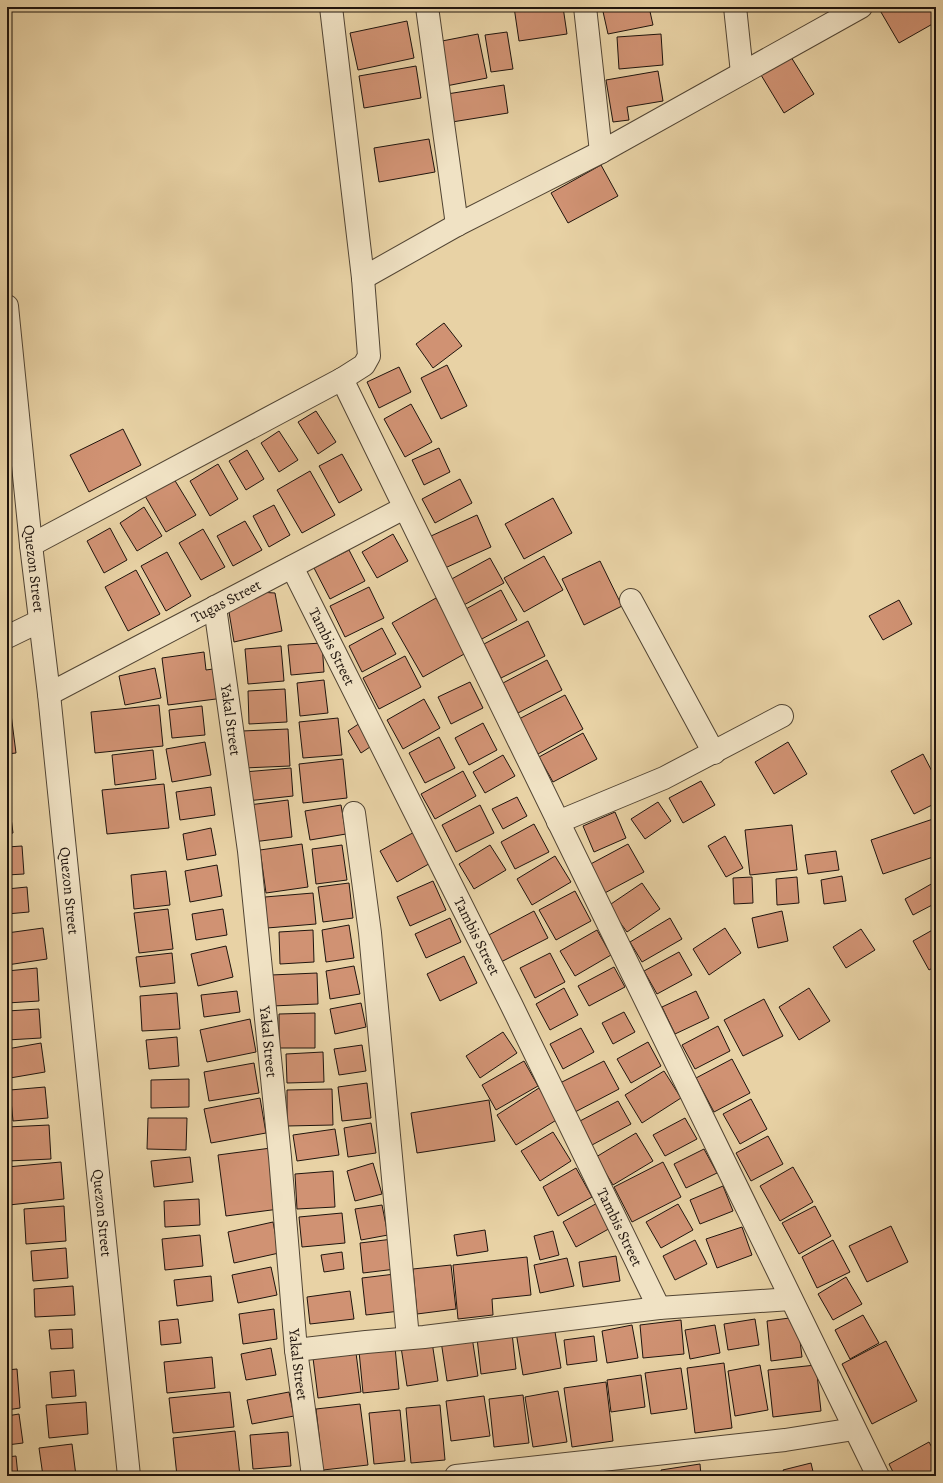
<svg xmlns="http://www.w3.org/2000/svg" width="943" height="1483" font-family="Alegreya,serif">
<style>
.building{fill:#d09273;stroke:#1f140d}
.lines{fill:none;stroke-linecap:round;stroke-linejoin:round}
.minor-casing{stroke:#514433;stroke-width:24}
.minor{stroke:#f0e2c4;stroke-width:22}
.labels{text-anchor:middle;stroke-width:3.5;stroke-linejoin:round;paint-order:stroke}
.street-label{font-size:15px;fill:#1f140d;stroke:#f0e2c4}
</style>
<rect width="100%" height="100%" fill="#e8d2a5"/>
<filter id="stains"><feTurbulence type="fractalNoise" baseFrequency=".005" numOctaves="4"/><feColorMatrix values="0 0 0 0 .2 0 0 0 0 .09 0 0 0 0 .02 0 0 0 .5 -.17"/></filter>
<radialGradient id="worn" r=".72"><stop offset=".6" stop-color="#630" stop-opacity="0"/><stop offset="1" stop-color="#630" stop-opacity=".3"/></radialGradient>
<g class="building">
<path d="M514 7H563L567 34 519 41Z"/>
<path d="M602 7H649L653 25 608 34Z"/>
<path d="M878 7H936V22L899 43Z"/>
<path d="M407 21 414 58 358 70 350 33Z"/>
<path d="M507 32 513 69 491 72 485 35Z"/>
<path d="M478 34 487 78 446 86 437 42Z"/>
<path d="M661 34 663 65 619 69 617 37Z"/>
<path d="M791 57 814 94 784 113 761 75Z"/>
<path d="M416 66 421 98 364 108 359 76Z"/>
<path d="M658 71 663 101 627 107 629 120 613 122 606 80Z"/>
<path d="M504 85 508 113 452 122 447 94Z"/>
<path d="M429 139 435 172 379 182 374 148Z"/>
<path d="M601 165 618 196 568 223 551 193Z"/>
<path d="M444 323 462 346 433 368 416 344Z"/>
<path d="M447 365 467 406 441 419 421 378Z"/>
<path d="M399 367 411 392 379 408 367 382Z"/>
<path d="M411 404 432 442 405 457 384 419Z"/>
<path d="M316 411 336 442 318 454 298 422Z"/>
<path d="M123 429 141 465 89 492 70 455Z"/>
<path d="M279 431 298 460 279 472 261 443Z"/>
<path d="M439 448 450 472 424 485 412 460Z"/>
<path d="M247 450 264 479 246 490 229 461Z"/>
<path d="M342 454 362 490 339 503 319 466Z"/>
<path d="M218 464 238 499 210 516 190 481Z"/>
<path d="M310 471 335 515 302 533 277 490Z"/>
<path d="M174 479 196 515 166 532 145 496Z"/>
<path d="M460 479 472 503 435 523 422 499Z"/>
<path d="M553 498 572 533 524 559 505 524Z"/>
<path d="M274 505 290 535 269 547 253 516Z"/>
<path d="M144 507 162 536 137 551 120 523Z"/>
<path d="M477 515 491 547 445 568 431 536Z"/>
<path d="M245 521 262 550 233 566 217 536Z"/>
<path d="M110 528 127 560 104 573 87 541Z"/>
<path d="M203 529 225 567 201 580 179 543Z"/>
<path d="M393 534 408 561 377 578 362 552Z"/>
<path d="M349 550 365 581 330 599 314 568Z"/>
<path d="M167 552 191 596 166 611 141 566Z"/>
<path d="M544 556 563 590 524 612 504 578Z"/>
<path d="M490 558 504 583 462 606 448 581Z"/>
<path d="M600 561 622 606 584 625 562 579Z"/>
<path d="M136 570 160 614 128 631 105 587Z"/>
<path d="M369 587 384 618 345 637 330 606Z"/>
<path d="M501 590 517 620 480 640 464 610Z"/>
<path d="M258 592 275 593 282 631 234 642 229 612Z"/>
<path d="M436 598 466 653 423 677 392 623Z"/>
<path d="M899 600 912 624 883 640 869 616Z"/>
<path d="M528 621 545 656 501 678 484 644Z"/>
<path d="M382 628 396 654 362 672 349 646Z"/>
<path d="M322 643 324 672 291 675 288 645Z"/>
<path d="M281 646 284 681 248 684 245 649Z"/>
<path d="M204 652 206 670 220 668 224 698 168 705 162 658Z"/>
<path d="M405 656 421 687 379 709 363 678Z"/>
<path d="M547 660 562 690 518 713 503 683Z"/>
<path d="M155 668 161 698 125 705 119 676Z"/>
<path d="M324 680 328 713 300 716 297 683Z"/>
<path d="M470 682 483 708 451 724 438 697Z"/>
<path d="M285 689 287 722 249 724 248 691Z"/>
<path d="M565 695 583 729 538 754 519 719Z"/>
<path d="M424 699 440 728 403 749 387 720Z"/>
<path d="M159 705 163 746 95 753 91 712Z"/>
<path d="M202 706 205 735 172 738 169 710Z"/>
<path d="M11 714 16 753 7 754V715Z"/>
<path d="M338 718 342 755 303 758 299 722Z"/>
<path d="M360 723 373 745 361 753 348 731Z"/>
<path d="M483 723 497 750 469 765 455 738Z"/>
<path d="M288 729 290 766 244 768 242 731Z"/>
<path d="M583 733 597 759 553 782 539 757Z"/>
<path d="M439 737 455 768 425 783 409 753Z"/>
<path d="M205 742 211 775 172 782 166 749Z"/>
<path d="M788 742 807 774 774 794 755 762Z"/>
<path d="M153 750 156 779 115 785 112 755Z"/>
<path d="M923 754 936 779V803L914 814 891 771Z"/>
<path d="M503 755 515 776 485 793 473 772Z"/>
<path d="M343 759 347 798 303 803 299 764Z"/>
<path d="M291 768 293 796 247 801 244 772Z"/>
<path d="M463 771 476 796 435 819 421 794Z"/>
<path d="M701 781 715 805 683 823 669 798Z"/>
<path d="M164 784 169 828 107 834 102 790Z"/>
<path d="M211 787 215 815 180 820 176 792Z"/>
<path d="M517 797 527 816 503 829 492 809Z"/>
<path d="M288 800 292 837 253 842 249 805Z"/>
<path d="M658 802 671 821 645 839 631 819Z"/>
<path d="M341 805 346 834 310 840 305 811Z"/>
<path d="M480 805 494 833 456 852 442 825Z"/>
<path d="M7 810H10L13 833 7 834Z"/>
<path d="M615 812 626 838 594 852 583 826Z"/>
<path d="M936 818V856L883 874 871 840Z"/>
<path d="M534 824 549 852 515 869 501 842Z"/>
<path d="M792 825 797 870 750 875 745 830Z"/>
<path d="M211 828 216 855 187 860 183 834Z"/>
<path d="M418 830 434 861 397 882 380 851Z"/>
<path d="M725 836 743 868 726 877 708 846Z"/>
<path d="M302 844 308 887 266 893 260 850Z"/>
<path d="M628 844 644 872 601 895 585 867Z"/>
<path d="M342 845 347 880 316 884 312 849Z"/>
<path d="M490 845 506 870 474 889 459 864Z"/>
<path d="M22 846 24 874 7 875V847Z"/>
<path d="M836 851 839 870 808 874 805 855Z"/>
<path d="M555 856 571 882 532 905 517 879Z"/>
<path d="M217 865 222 896 190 902 185 871Z"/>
<path d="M166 871 170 905 134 909 131 875Z"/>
<path d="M842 876 846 901 824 904 821 880Z"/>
<path d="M752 877 753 903 734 904 733 878Z"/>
<path d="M797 877 799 903 777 905 776 879Z"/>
<path d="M433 881 446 910 410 926 397 897Z"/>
<path d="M349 883 353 918 323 922 318 887Z"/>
<path d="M642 883 660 909 627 932 608 906Z"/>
<path d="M933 883 936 889V903L913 915 905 899Z"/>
<path d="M27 887 29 912 7 914V889Z"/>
<path d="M575 891 591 921 556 940 539 910Z"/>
<path d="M313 893 316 924 267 928 265 897Z"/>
<path d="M168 909 173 949 139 953 134 913Z"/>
<path d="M223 909 227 935 196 940 192 914Z"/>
<path d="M534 911 548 938 499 963 485 937Z"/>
<path d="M782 911 788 941 758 948 752 918Z"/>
<path d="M450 918 461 942 426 958 415 934Z"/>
<path d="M670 918 682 939 642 962 630 942Z"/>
<path d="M349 925 354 958 326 962 322 930Z"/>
<path d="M43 928 47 959 7 965V933Z"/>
<path d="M725 928 741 953 709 975 693 949Z"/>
<path d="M936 928V966L929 970 913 941Z"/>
<path d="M861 929 875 950 846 968 833 947Z"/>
<path d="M313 930 314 962 280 964 279 932Z"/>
<path d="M597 930 611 955 575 976 560 951Z"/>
<path d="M226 946 233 977 198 986 191 954Z"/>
<path d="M679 952 692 975 657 994 644 971Z"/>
<path d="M172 953 175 983 140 987 136 957Z"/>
<path d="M550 953 565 982 535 998 520 968Z"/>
<path d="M464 956 477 983 440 1001 427 974Z"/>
<path d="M354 966 360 994 330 999 326 971Z"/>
<path d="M614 967 625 987 589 1006 578 986Z"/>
<path d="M37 968 39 1001 7 1003V971Z"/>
<path d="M317 973 318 1004 272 1006 271 975Z"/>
<path d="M564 988 578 1015 550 1030 536 1004Z"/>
<path d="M809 988 830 1021 799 1040 779 1007Z"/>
<path d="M237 991 240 1012 204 1017 201 995Z"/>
<path d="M696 991 709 1018 675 1034 662 1007Z"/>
<path d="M177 993 180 1029 142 1031 140 996Z"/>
<path d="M764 999 783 1036 743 1056 724 1020Z"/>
<path d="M361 1003 366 1027 335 1034 330 1009Z"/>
<path d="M39 1009 41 1038 7 1040V1011Z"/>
<path d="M624 1012 635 1032 613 1044 602 1023Z"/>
<path d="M315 1013V1048H279V1014Z"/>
<path d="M250 1019 256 1052 207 1062 200 1030Z"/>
<path d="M718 1026 730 1051 695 1069 682 1045Z"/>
<path d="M581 1028 594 1052 563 1069 550 1044Z"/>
<path d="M503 1032 517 1053 480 1078 466 1056Z"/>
<path d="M177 1037 179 1066 149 1069 146 1040Z"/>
<path d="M648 1042 661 1066 631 1083 617 1059Z"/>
<path d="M41 1043 45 1072 10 1078 7 1049Z"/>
<path d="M362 1045 366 1071 339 1075 334 1049Z"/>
<path d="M323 1052 324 1082 287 1083 286 1054Z"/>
<path d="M732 1059 750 1093 714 1112 696 1078Z"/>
<path d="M524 1061 538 1086 496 1110 482 1085Z"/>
<path d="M604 1061 619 1089 575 1112 560 1083Z"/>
<path d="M254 1063 259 1093 209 1101 204 1072Z"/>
<path d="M664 1071 681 1098 642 1123 625 1095Z"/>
<path d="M189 1079V1107L151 1108V1080Z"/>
<path d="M367 1083 371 1118 342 1121 338 1087Z"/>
<path d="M45 1087 48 1118 13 1121 10 1090Z"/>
<path d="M539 1088 558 1119 516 1145 497 1115Z"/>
<path d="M332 1089 333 1125 287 1126V1090Z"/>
<path d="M260 1098 266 1133 211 1143 204 1109Z"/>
<path d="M751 1099 767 1129 740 1144 723 1114Z"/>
<path d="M489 1100 495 1141 417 1153 411 1113Z"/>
<path d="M618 1101 631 1124 592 1145 580 1121Z"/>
<path d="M148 1118H187L186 1150 147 1149Z"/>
<path d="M685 1118 697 1139 665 1156 653 1135Z"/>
<path d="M371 1123 376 1153 348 1157 344 1128Z"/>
<path d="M49 1125 51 1159 8 1161 7 1127Z"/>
<path d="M335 1129 339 1155 297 1161 293 1135Z"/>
<path d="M553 1132 571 1161 540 1181 521 1151Z"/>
<path d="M636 1133 653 1161 613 1185 596 1157Z"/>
<path d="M768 1136 783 1164 751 1181 736 1153Z"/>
<path d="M271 1148 279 1209 226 1216 218 1155Z"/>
<path d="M704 1149 717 1173 686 1188 674 1164Z"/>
<path d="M190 1157 193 1182 154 1187 151 1161Z"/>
<path d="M61 1162 64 1199 9 1205 7 1167Z"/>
<path d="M663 1162 681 1197 632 1222 614 1187Z"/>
<path d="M373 1163 382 1194 355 1201 347 1171Z"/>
<path d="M793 1167 813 1202 780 1221 760 1186Z"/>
<path d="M576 1168 592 1197 558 1216 543 1187Z"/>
<path d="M333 1171 335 1207 297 1209 295 1174Z"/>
<path d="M723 1186 733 1211 700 1224 690 1200Z"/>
<path d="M199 1199 200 1225 165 1227 164 1201Z"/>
<path d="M601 1201 614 1226 576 1247 563 1222Z"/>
<path d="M678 1204 693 1230 661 1248 646 1222Z"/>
<path d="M382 1205 388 1235 361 1240 355 1209Z"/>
<path d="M64 1206 66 1241 26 1244 24 1209Z"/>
<path d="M815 1206 831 1236 799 1254 782 1223Z"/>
<path d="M342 1213 345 1243 302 1247 299 1217Z"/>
<path d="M273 1222 279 1253 234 1263 228 1232Z"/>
<path d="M891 1226 908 1262 867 1282 849 1246Z"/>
<path d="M742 1227 752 1255 717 1268 706 1239Z"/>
<path d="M485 1230 488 1251 457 1256 454 1235Z"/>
<path d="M553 1231 559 1255 540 1260 534 1236Z"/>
<path d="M200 1235 203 1266 165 1270 162 1239Z"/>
<path d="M393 1239 396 1269 363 1273 360 1243Z"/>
<path d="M695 1240 707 1264 675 1280 663 1256Z"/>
<path d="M833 1240 850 1272 817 1288 802 1257Z"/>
<path d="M66 1248 68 1278 33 1281 31 1251Z"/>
<path d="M342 1252 344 1269 324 1272 321 1255Z"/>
<path d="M616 1256 620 1281 583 1287 579 1262Z"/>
<path d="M527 1257 531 1295 492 1299 493 1315 458 1319 453 1265Z"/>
<path d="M567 1258 574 1286 540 1293 534 1265Z"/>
<path d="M451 1265 456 1309 417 1314 413 1269Z"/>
<path d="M271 1267 277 1295 238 1303 232 1275Z"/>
<path d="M395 1274 400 1311 366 1315 362 1278Z"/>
<path d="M211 1276 213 1301 177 1306 174 1280Z"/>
<path d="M846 1277 862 1304 833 1320 818 1294Z"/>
<path d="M73 1286 75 1315 35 1317 34 1289Z"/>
<path d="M350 1291 354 1319 310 1324 307 1297Z"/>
<path d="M274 1309 277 1339 243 1344 239 1314Z"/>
<path d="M863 1315 879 1343 850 1359 835 1330Z"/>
<path d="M797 1317 802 1357 771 1361 767 1321Z"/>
<path d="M178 1319 181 1343 161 1345 159 1321Z"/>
<path d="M755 1319 759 1345 728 1350 724 1324Z"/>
<path d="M681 1320 684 1354 643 1358 640 1325Z"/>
<path d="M632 1325 638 1358 607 1363 602 1331Z"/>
<path d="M715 1325 720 1353 690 1359 685 1330Z"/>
<path d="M554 1326 561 1368 523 1375 516 1332Z"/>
<path d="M72 1329 73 1348 51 1349 49 1330Z"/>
<path d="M7 1333 9 1363H7Z"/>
<path d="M512 1333 516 1369 481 1374 477 1338Z"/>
<path d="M594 1336 597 1361 567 1365 564 1340Z"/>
<path d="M472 1337 478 1376 447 1381 441 1341Z"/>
<path d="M886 1341 917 1401 872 1424 842 1364Z"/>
<path d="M432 1342 438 1381 407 1386 401 1347Z"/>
<path d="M395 1347 399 1389 363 1393 359 1351Z"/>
<path d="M271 1348 276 1375 246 1380 241 1354Z"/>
<path d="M356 1353 361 1392 318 1398 313 1358Z"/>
<path d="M212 1357 215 1388 167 1393 164 1362Z"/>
<path d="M724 1363 732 1428 695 1433 687 1368Z"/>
<path d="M760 1365 768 1410 735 1416 728 1371Z"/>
<path d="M816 1365 821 1411 773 1417 768 1370Z"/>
<path d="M681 1368 687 1409 651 1414 645 1373Z"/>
<path d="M17 1369 20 1408 7 1410V1370Z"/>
<path d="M74 1370 76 1396 52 1398 50 1372Z"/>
<path d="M641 1375 645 1407 611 1412 607 1380Z"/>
<path d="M606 1382 613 1441 572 1447 564 1388Z"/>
<path d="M558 1391 567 1442 533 1447 525 1397Z"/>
<path d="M230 1392 234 1427 173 1433 169 1398Z"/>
<path d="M289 1392 294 1416 252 1424 247 1400Z"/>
<path d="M523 1395 529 1443 494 1447 489 1399Z"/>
<path d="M484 1396 490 1436 451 1441 446 1401Z"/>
<path d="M86 1402 88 1434 49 1438 46 1405Z"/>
<path d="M360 1404 368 1465 323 1470 316 1409Z"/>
<path d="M440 1405 445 1460 411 1463 406 1408Z"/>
<path d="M400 1410 405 1461 374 1464 369 1413Z"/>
<path d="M19 1414 23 1443 7 1445V1416Z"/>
<path d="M235 1431 240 1476H177L173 1438Z"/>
<path d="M288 1432 291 1466 253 1469 250 1435Z"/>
<path d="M929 1442 936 1455V1476H895L889 1464Z"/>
<path d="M72 1444 76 1476H43L39 1448Z"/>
<path d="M16 1456 18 1476H7V1457Z"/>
<path d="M811 1463 814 1476H785L783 1470Z"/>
<path d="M700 1464 701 1476H662L661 1470Z"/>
<path d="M774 1472V1476H747Z"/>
</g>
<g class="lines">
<defs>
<g id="minor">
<path d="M427 7 457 225"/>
<path d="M585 7 601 152"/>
<path d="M735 7 742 73"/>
<path d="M363 278 457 225 601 152 861 7"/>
<path id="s1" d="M7 306 31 545 49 694 129 1476"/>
<path d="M342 379 878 1476"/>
<path d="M31 545 342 379 364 365 369 356 363 278 331 7"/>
<path id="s2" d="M292 567 511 1004 659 1308"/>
<path d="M631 600 714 753"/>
<path id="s3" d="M215 607 249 851 280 1157 296 1350 313 1476"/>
<path d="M7 637 40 621"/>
<path id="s4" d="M49 694 404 508"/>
<path d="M354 813 370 933 408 1338"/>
<path d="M558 822 664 778 782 716"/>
<path d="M296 1350 366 1342 424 1337 659 1308 791 1299"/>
<path d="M456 1476 785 1440 854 1429"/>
</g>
</defs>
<use href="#minor" class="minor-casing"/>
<use href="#minor" class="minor"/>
</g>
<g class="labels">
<g class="street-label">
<text dy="5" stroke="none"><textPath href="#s1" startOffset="264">Quezon Street</textPath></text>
<text dy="5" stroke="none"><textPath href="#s4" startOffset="200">Tugas Street</textPath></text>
<text dy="5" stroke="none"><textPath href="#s2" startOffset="89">Tambis Street</textPath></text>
<text dy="5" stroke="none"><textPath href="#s3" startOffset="114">Yakal Street</textPath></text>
<text dy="5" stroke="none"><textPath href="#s1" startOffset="588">Quezon Street</textPath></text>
<text dy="5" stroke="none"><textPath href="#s2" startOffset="413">Tambis Street</textPath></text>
<text dy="5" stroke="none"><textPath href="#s3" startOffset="438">Yakal Street</textPath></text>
<text dy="5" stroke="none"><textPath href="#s1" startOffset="912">Quezon Street</textPath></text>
<text dy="5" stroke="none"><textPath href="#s2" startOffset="737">Tambis Street</textPath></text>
<text dy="5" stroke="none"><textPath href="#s3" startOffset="762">Yakal Street</textPath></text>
</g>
</g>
<rect width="943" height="1483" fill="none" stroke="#e8d2a5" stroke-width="24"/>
<rect x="8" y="8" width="927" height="1467" fill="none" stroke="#1f140d" stroke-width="2"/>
<rect x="12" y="12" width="919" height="1459" fill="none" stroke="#1f140d"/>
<rect width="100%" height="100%" filter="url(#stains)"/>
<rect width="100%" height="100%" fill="url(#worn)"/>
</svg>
